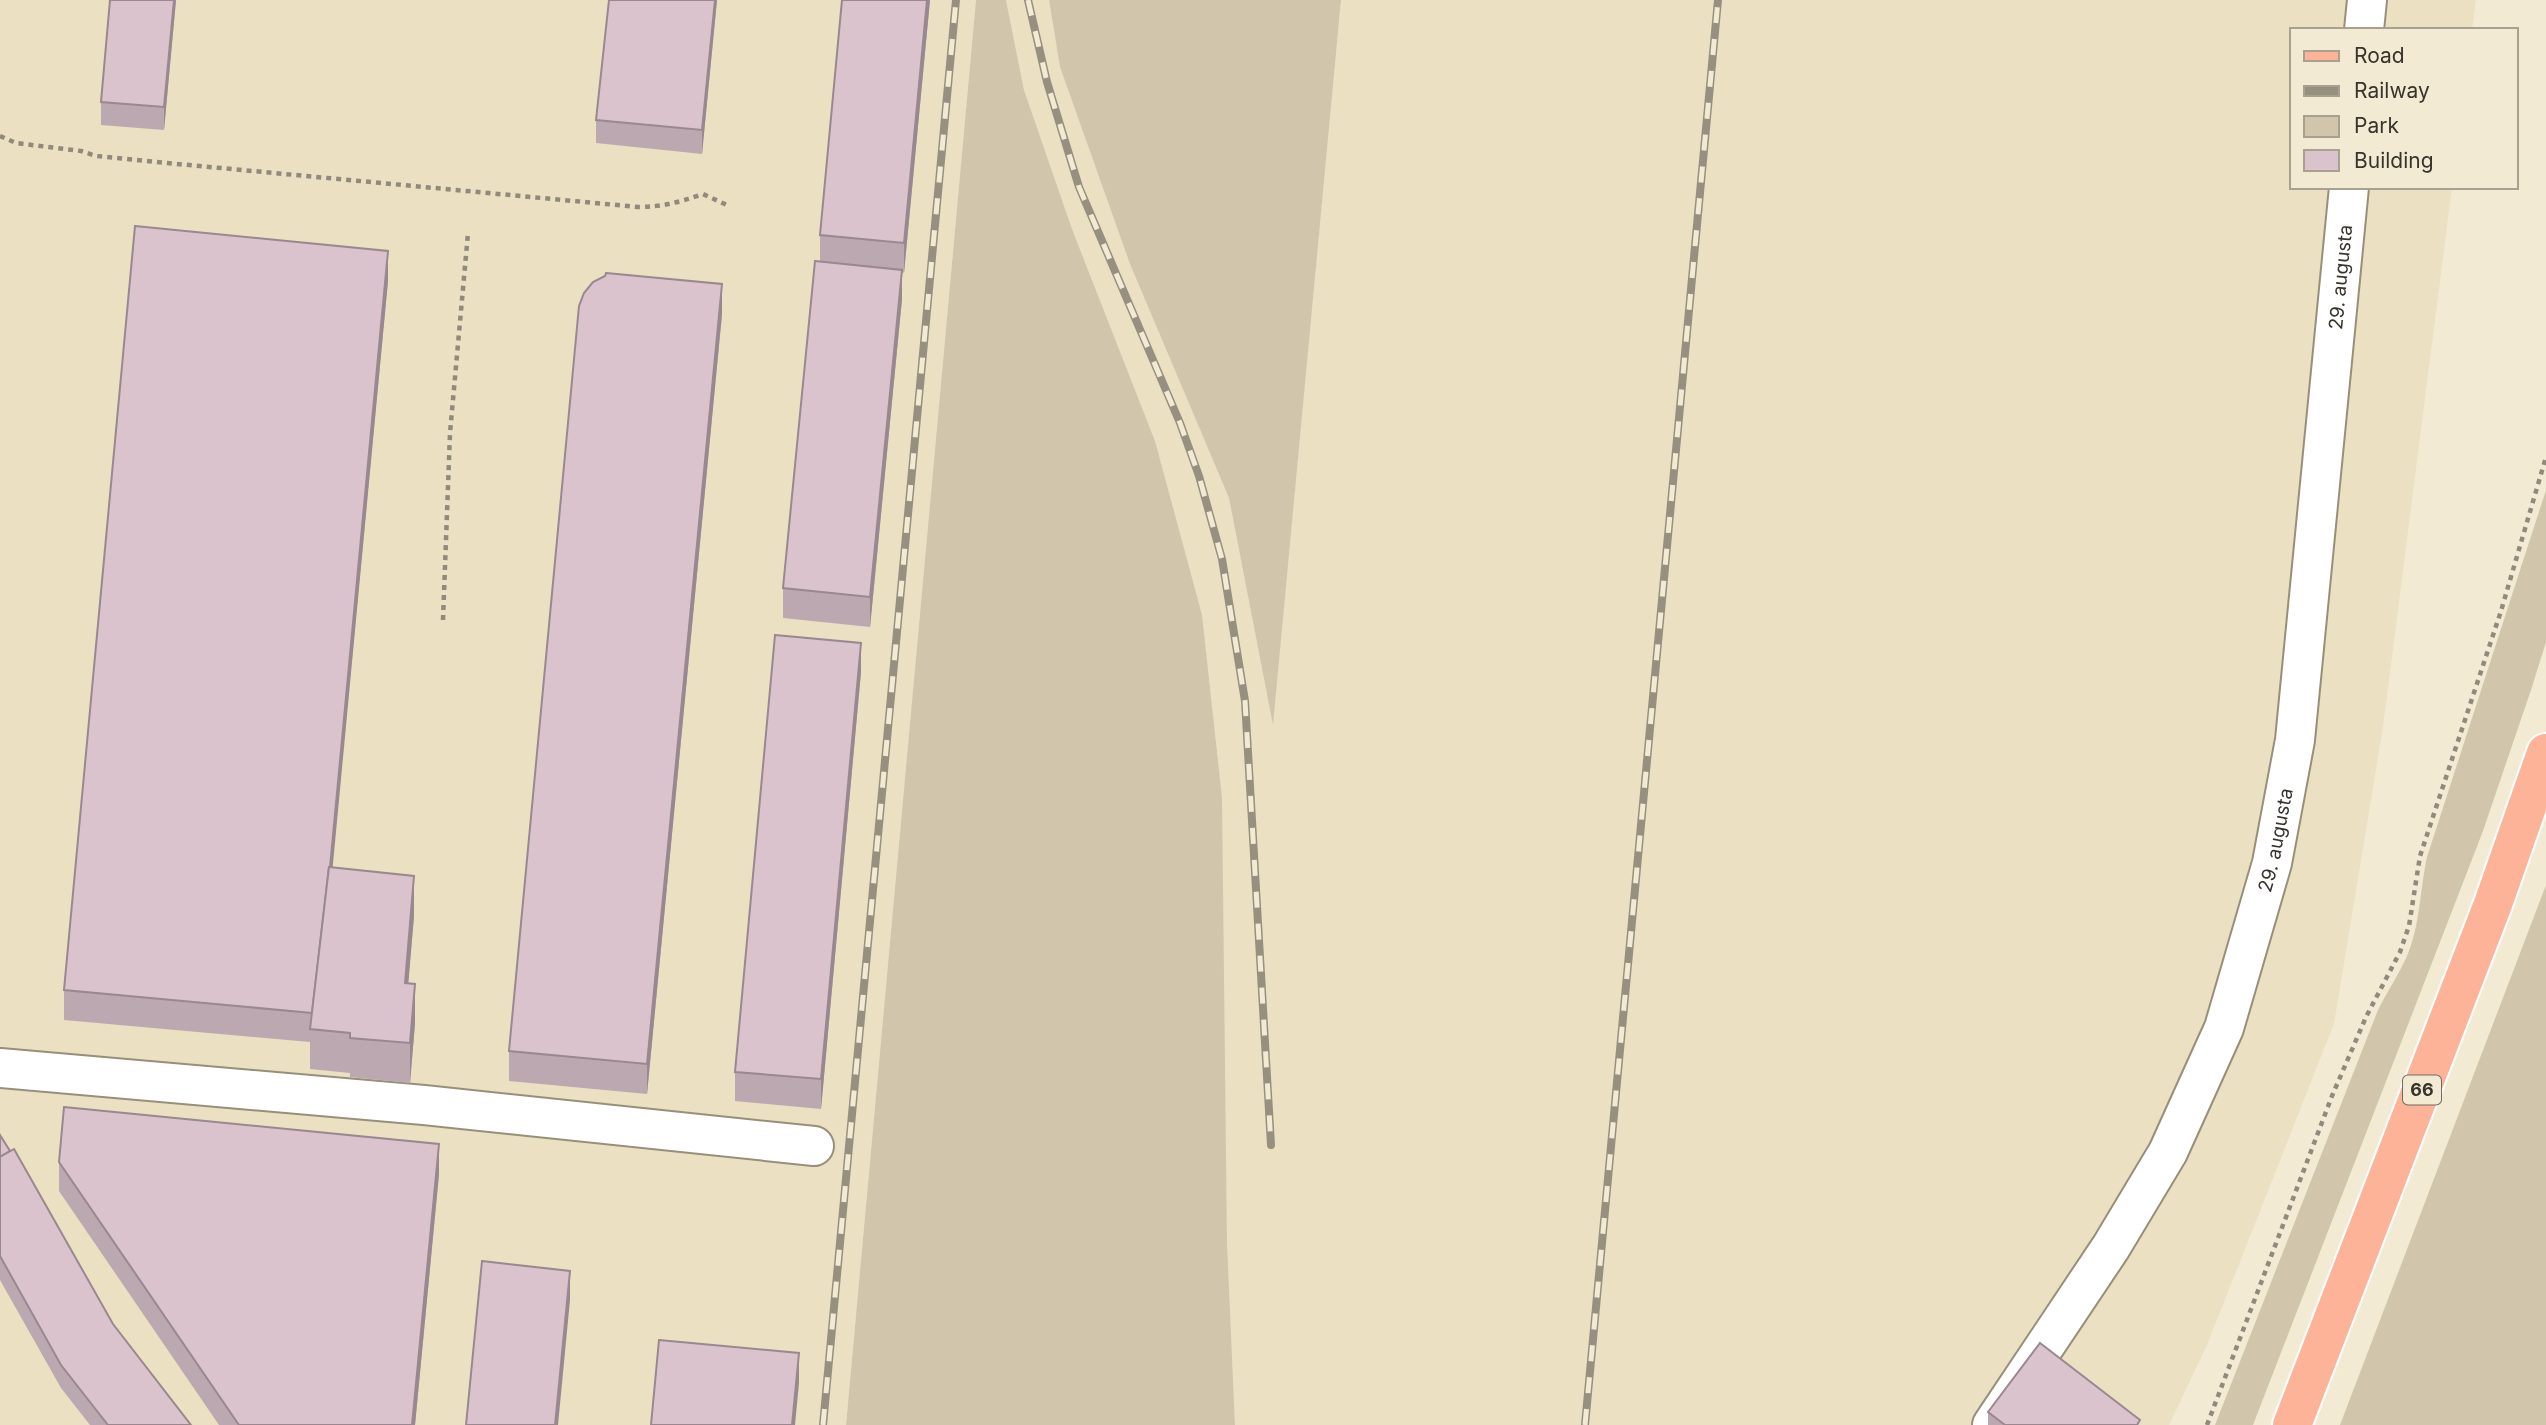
<svg xmlns="http://www.w3.org/2000/svg" width="2546" height="1425" font-family="Inter,sans-serif">
<style>
.built{fill:#ebe0c2}
.green{fill:#d1c6ac}
.lines{fill:none;stroke-linecap:round;stroke-linejoin:round}
.minor-casing{stroke:#988f7b;stroke-width:42}
.major-casing{stroke:#fff;stroke-width:42}
.path{stroke:#918a7c;stroke-width:4.5;stroke-dasharray:5 5;stroke-linecap:butt}
.minor{stroke:#fff;stroke-width:38}
.major{stroke:#fdb398;stroke-width:38}
.rail-casing{stroke:#979081;stroke-width:8}
.rail{stroke:#f3ead4;stroke-width:5;stroke-dasharray:16;stroke-linecap:butt}
.wall{fill:#bca8b1}
.shaded-wall{fill:#998890}
.building{fill:#dbc3ce;stroke:#998890;stroke-width:2}
.labels{text-anchor:middle;stroke-width:5;stroke-linejoin:round;paint-order:stroke}
.shield{fill:#f3ead4;stroke:#706b5e;stroke-width:2}
.shield-label{font-size:18px;font-weight:bold;fill:#38342c}
.street-label{font-size:19px;fill:#38342c;stroke:#f3ead4}
</style>
<rect width="100%" height="100%" fill="#f3ead4"/>
<g class="built">
<path d="M0 0H976L846 1425H0Z"/>
<path d="M1006 0H1049L1060 67 1130 263 1229 498 1273 722 1341 0H2476L2472 30H2292V187H2452L2383 727 2334 1024 2207 1345 2169 1425H1235L1227 1241 1224 1016 1155 441 1072 229 1024 90Z"/>
</g>
<g class="green">
<path d="M976 0H1006L1024 90 1072 229 1155 441 1202 615 1222 798 1227 1241 1235 1425H846Z"/>
<path d="M1049 0H1341L1273 725 1229 498 1130 264 1060 67Z"/>
<path d="M2546 490V642L2531 690 2483 831 2253 1425H2215L2378 1010C2387 992 2399 974 2407 956 2420 926 2420 889 2427 857Z"/>
<path d="M2546 885V1425H2340Z"/>
</g>
<g class="lines">
<defs>
<g id="minor">
<path d="M2364 30 2367 0"/>
<path d="M0 1068 424 1105 814 1146"/>
<path id="s1" d="M1992 1425 2111 1247 2168 1152 2224 1028 2272 863 2295 740 2349 187"/>
</g>
<path id="major" d="M2292 1425 2493 904 2546 753"/>
</defs>
<use href="#minor" class="minor-casing"/>
<use href="#major" class="major-casing"/>
<g class="path">
<path d="M0 136 16 143 81 151 96 156 167 163 638 207C662 207 680 202 703 194L729 206"/>
<path d="M443 620 450 433 468 233"/>
<path d="M2207 1425 2332 1096 2366 1017 2400 952 2409 926 2420 856 2501 611 2546 457"/>
</g>
<use href="#minor" class="minor"/>
<use href="#major" class="major"/>
<defs>
<g id="rail">
<path d="M1028 0 1047 82 1079 187 1180 423 1199 476 1222 559 1245 701 1271 1145"/>
<path d="M823 1425 956 0"/>
<path d="M1585 1425 1718 0"/>
</g>
</defs>
<use href="#rail" class="rail-casing"/>
<use href="#rail" class="rail"/>
</g>
<g class="wall">
<path d="M176 0 164 130 101 125V102Z"/>
<path d="M717 0 702 154 596 143V120Z"/>
<path d="M930 0 904 273 902 272V299L870 627 783 618V588L820 262V235Z"/>
<path d="M388 281 332 867 414 916 408 983 415 1023 410 1083 350 1077V1073L310 1069V1042L64 1020V990Z"/>
<path d="M722 314 647 1094 509 1081V1051Z"/>
<path d="M861 672 821 1109 735 1101V1072Z"/>
<path d="M0 1135 113 1324 191 1425H90L61 1388 0 1280Z"/>
<path d="M59 1162 439 1174 415 1425H219L59 1191Z"/>
<path d="M1988 1412 2140 1425H1988Z"/>
</g>
<g class="shaded-wall">
<path d="M174 0H176L164 130V107Z"/>
<path d="M715 0H717L702 154V130Z"/>
<path d="M927 0H930L904 273V243Z"/>
<path d="M388 251V281L329 906V876Z"/>
<path d="M902 270V299L870 627V597Z"/>
<path d="M722 284V314L647 1094V1064Z"/>
<path d="M861 643V672L821 1109V1079Z"/>
<path d="M414 876V916L405 1023V983Z"/>
<path d="M415 984V1023L410 1083V1043Z"/>
<path d="M439 1144V1174L415 1425H412Z"/>
<path d="M570 1271V1300L558 1425H555Z"/>
<path d="M799 1353V1383L795 1425H792Z"/>
</g>
<g class="building">
<path d="M110 0H174L164 107 101 102Z"/>
<path d="M609 0H715L702 130 596 120Z"/>
<path d="M842 0H927L904 243 820 235Z"/>
<path d="M135 226 388 251 330 867H329L312 1013 64 990Z"/>
<path d="M815 261 902 270 870 597 783 588Z"/>
<path d="M606 273 722 284 647 1064 509 1051 579 306 584 293 593 282 605 276Z"/>
<path d="M775 635 861 643 821 1079 735 1072Z"/>
<path d="M329 867 414 876 405 983 415 984 410 1043 350 1038V1033L310 1029Z"/>
<path d="M64 1107 439 1144 412 1425H239L59 1162Z"/>
<path d="M0 1135 10 1151 0 1157Z"/>
<path d="M14 1149 113 1324 191 1425H108L61 1365 0 1256V1157Z"/>
<path d="M482 1261 570 1271 555 1425H466Z"/>
<path d="M659 1340 799 1353 792 1425H651Z"/>
<path d="M2040 1343 2140 1420 2137 1425H2005L1988 1412Z"/>
</g>
<g class="labels">
<rect class="shield" x="2403" y="1075.5" width="38" height="29" rx="5"/>
<g class="shield-label">
<text x="2422" y="1096">66</text>
</g>
<g class="street-label">
<text dy="7" stroke="none"><textPath href="#s1" startOffset="1223">29. augusta</textPath></text>
<text dy="7" stroke="none"><textPath href="#s1" startOffset="656">29. augusta</textPath></text>
</g>
</g>
<rect x="2290" y="28" width="228" height="161" fill="#f3ead4" stroke="#a8a191" stroke-width="2"/>
<rect x="2304" y="51" width="35" height="10" fill="#fdb398" stroke="#a8a191" stroke-width="2"/>
<text x="2354" y="63" font-size="21" fill="#38342c">Road</text>
<rect x="2304" y="86" width="35" height="10" fill="#979081" stroke="#a8a191" stroke-width="2"/>
<text x="2354" y="98" font-size="21" fill="#38342c">Railway</text>
<rect x="2304" y="116" width="35" height="21" fill="#d1c6ac" stroke="#a8a191" stroke-width="2"/>
<text x="2354" y="133" font-size="21" fill="#38342c">Park</text>
<rect x="2304" y="150" width="35" height="21" fill="#dbc3ce" stroke="#a8a191" stroke-width="2"/>
<text x="2354" y="168" font-size="21" fill="#38342c">Building</text>
</svg>
